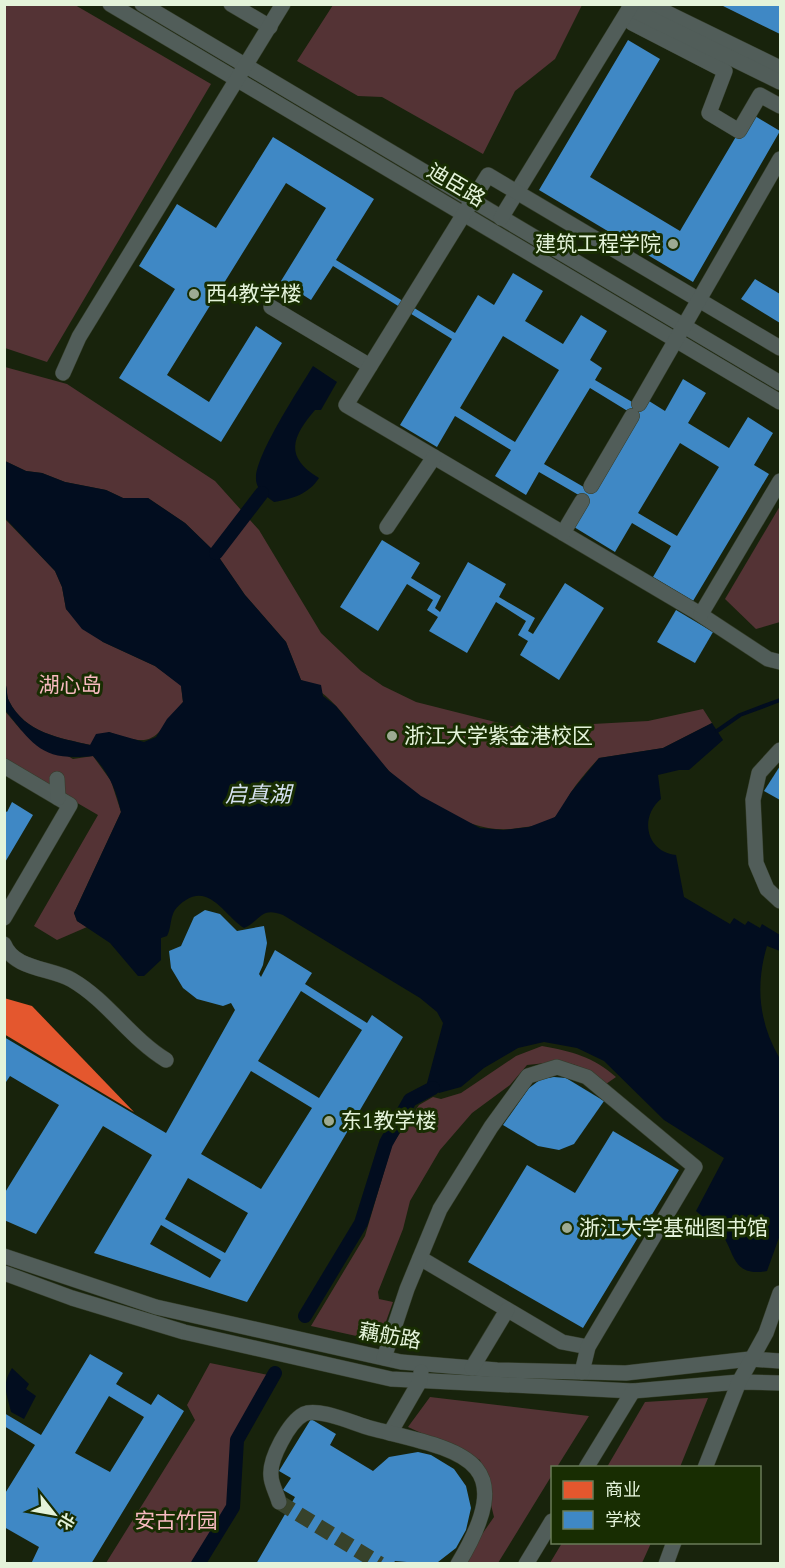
<svg xmlns="http://www.w3.org/2000/svg" width="785" height="1568" font-family="'PT Sans','Noto Sans SC',sans-serif">
<style>
.green{fill:#543335}
.water{fill:#020d1f}
.shops{fill:#e4572e}
.schools{fill:#3f88c5;fill-rule:evenodd}
.lines{fill:none;stroke-linecap:round;stroke-linejoin:round}
.stream{stroke:#020d1f;stroke-width:4}
.canal{stroke:#020d1f;stroke-width:14}
.minor-tunnel{stroke:#37422b;stroke-width:15;stroke-dasharray:15 8;stroke-linecap:butt}
.minor-casing{stroke:#353e2b;stroke-width:16}
.minor{stroke:#515d59;stroke-width:15}
.poi-dot{fill:#9daa92;stroke:#182d02;stroke-width:2}
.labels{text-anchor:middle;stroke-width:6;stroke-linejoin:round;paint-order:stroke}
.street-label{font-size:21px;fill:#e4f3da;stroke:#182d02}
.poi-label{font-size:21px;fill:#e4f3da;stroke:#182d02;text-anchor:start}
.park-label{font-size:21px;fill:#f8bac0;stroke:#182d02}
.water-label{font-size:22px;font-style:italic;fill:#d7e3f2;stroke:#182d02}
</style>
<rect width="100%" height="100%" fill="#18230c"/>
<g class="green">
<path d="M5 4 75 5 211 84 47 362 5 348Z"/>
<path d="M333 5V4L582 5 555 59 515 91 483 154 382 97 358 96 297 61Z"/>
<path d="M5 367 67 384 215 481 259 530 321 633 361 671 383 686 416 702 519 728 648 721 703 709 712 723 663 748 599 758C589 769 578 781 570 794 566 800 561 812 555 817 544 826 525 827 511 829 468 833 420 800 390 772 360 743 342 698 301 680L286 642 245 595 216 553 185 523 148 498H123L106 490 65 482 42 473 26 471 5 461Z"/>
<path d="M780 506V622L756 629 725 599Z"/>
<path d="M4 518 55 571 62 587 66 609 103 642 155 666 181 685 183 702C154 737 157 750 109 732L91 745C60 738 25 733 9 701 6 695 8 688 4 683Z"/>
<path d="M4 710 21 730 73 759 93 756 111 781 121 812 74 913 77 921 87 927 57 940 34 926 98 815 5 761Z"/>
<path d="M542 1046C571 1051 594 1057 616 1077L606 1084C573 1059 568 1061 527 1065L510 1085 472 1113 440 1150 410 1201 403 1229 378 1292 379 1299 393 1302 379 1341 311 1326 365 1236 392 1145 419 1105 433 1097 441 1099 461 1093 516 1056Z"/>
<path d="M210 1363 268 1375 232 1438 229 1505 191 1563H106L195 1420 187 1405Z"/>
<path d="M430 1397 589 1416 557 1467 552 1468V1475L498 1563H462L494 1517 480 1460 408 1427Z"/>
<path d="M708 1398 680 1467H607L645 1402Z"/>
<path d="M562 1543V1542L651 1543 642 1563H550Z"/>
</g>
<g class="water">
<path d="M313 366 337 382 321 410H315C292 437 284 457 319 478 309 494 292 499 274 502 266 496 255 489 256 477 257 453 299 389 313 366Z"/>
<path d="M5 461 26 471 42 473 65 482 106 490 123 498H148L185 523 216 553 245 595 286 642 301 680 321 685 323 696 336 706 389 771 421 796 480 828 503 830 529 827 555 817 571 792 599 758 663 748 712 723 723 740 689 770H679L658 775 661 799C639 817 646 852 676 855L684 897 730 924 734 918 745 925 748 921 760 928 762 924 780 935V951L767 946C755 986 759 1023 780 1059V1235L767 1271C720 1280 741 1229 703 1226V1217L696 1211 724 1158 664 1120 604 1061 577 1048 544 1042 518 1048 484 1068 461 1087 439 1093 427 1083 443 1023 437 1012 420 998 283 915C260 906 261 921 244 928 226 917 210 884 186 900 181 903 175 908 173 914 170 921 171 929 167 936L161 938V960L144 976H138L110 943 77 921 74 913 121 812C116 790 109 773 93 756 42 761 35 747 5 710V683C8 688 6 695 9 701 25 733 60 738 90 745L96 734 109 732 144 742 156 737 167 719 183 702 181 686 155 666 103 642 82 629 66 609 62 587 55 571 5 518Z"/>
<path d="M12 1368 29 1384 26 1389 36 1396 24 1419 11 1412C7 1393 1 1386 12 1368Z"/>
</g>
<path class="shops" d="M4 998 32 1006 134 1112 4 1034Z"/>
<g class="schools">
<path d="M719 4H780V34Z"/>
<path d="M628 40 660 59 590 177 680 231 750 113 780 131 693 282 539 190Z"/>
<path d="M273 137 374 199 336 260 455 333 478 295 494 305 513 273 543 291 525 321 563 344 581 315 607 331 590 360 602 368 595 380 644 409 649 401 665 411 683 379 706 393 688 423 729 448 748 417 773 433 754 465 769 474 693 601 653 577 671 546 632 523 615 552 574 527 589 501 539 472 526 495 495 476 511 450 455 416 437 447 400 425 452 339 333 266 311 300 281 281 326 208 286 183 167 375 209 402 256 326 282 343 221 442 119 378 175 289 139 266 177 204 216 228ZM503 336 559 370 515 442 460 408ZM590 388 639 418 594 493 544 464ZM680 443 719 467 677 536 638 513Z"/>
<path d="M755 279 780 294V323L741 299Z"/>
<path d="M382 540 420 563 411 578 441 596 435 608 440 612 468 562 506 584 499 597 535 618 528 631 533 634 565 583 604 608 559 680 520 655 528 641 518 635 526 621 496 602 467 653 429 631 438 617 427 610 433 600 407 584 378 631 340 607Z"/>
<path d="M676 610 713 632 695 663 657 642Z"/>
<path d="M780 766V800L764 791Z"/>
<path d="M12 802 33 815 4 864V810L7 812Z"/>
<path d="M205 910 220 914 237 931 264 926 267 943 263 965 259 974 261 977 275 950 312 973 305 984 367 1023 372 1015 403 1037 247 1302 94 1253 152 1155 103 1126 36 1234 4 1220V1194L59 1105 10 1076 4 1085V1037L166 1133 235 1010 231 1003 223 1006 197 999 183 988 171 968 169 951 181 946 194 917ZM301 991 362 1030 319 1098 258 1061ZM251 1071 312 1108 261 1189 201 1154ZM188 1178 248 1213 225 1253 165 1219ZM161 1225 221 1260 210 1278 150 1244Z"/>
<path d="M554 1077 566 1078 604 1101 574 1144 559 1150 538 1146 503 1125 529 1088 541 1079Z"/>
<path d="M613 1131 679 1170 583 1328 468 1262 527 1165 575 1193Z"/>
<path d="M90 1354 123 1373 116 1384 151 1405 158 1394 184 1411 91 1564H31L39 1547 4 1527V1495L35 1445 4 1426V1413L41 1435ZM109 1396 144 1417 110 1472 75 1453Z"/>
<path d="M311 1419 336 1434 330 1445 373 1471 389 1457 418 1452 431 1455 454 1469 466 1486 471 1508 466 1530 456 1548 438 1562 430 1564 395 1561 393 1564H256L295 1497 283 1490 291 1478 279 1471Z"/>
</g>
<g class="lines">
<path class="stream" d="M717 731 740 715 780 700"/>
<g class="canal">
<path d="M216 553 262 493"/>
<path d="M305 1316 361 1223 386 1143 410 1100 433 1088"/>
<path d="M198 1564 233 1507 237 1440 275 1373"/>
</g>
<path class="minor-tunnel" d="M279 1502 380 1564"/>
<defs>
<g id="minor">
<path d="M110 4 780 402"/>
<path d="M142 4 780 383"/>
<path d="M231 4 270 27"/>
<path d="M642 4 632 23 725 71 709 113 739 131 760 95 780 106"/>
<path d="M649 4 780 68"/>
<path d="M629 8 780 82"/>
<path d="M501 218 632 4"/>
<path d="M271 307 370 366"/>
<path d="M780 348 488 175 346 405 695 611 768 659 780 662"/>
<path d="M63 373 79 337 283 4"/>
<path d="M639 404 780 159"/>
<path d="M591 486 632 416"/>
<path d="M387 527 434 457"/>
<path d="M563 533 582 501"/>
<path d="M701 614 780 481"/>
<path d="M780 750 759 773 753 800 756 863 767 889 780 901"/>
<path d="M4 766 70 805 4 918"/>
<path d="M57 779 58 798"/>
<path d="M4 944C14 970 52 968 72 980 108 1001 130 1038 166 1060"/>
<path d="M4 1256 156 1307 401 1362 497 1370 626 1373 750 1359 780 1361"/>
<path d="M420 1258 562 1342 588 1347"/>
<path d="M4 1273 72 1298 184 1332 391 1379 633 1391 739 1382 780 1383"/>
<path d="M384 1358 407 1289 440 1209 491 1127 528 1076 557 1067 587 1077 695 1167 588 1347 582 1372"/>
<path d="M472 1368 507 1310"/>
<path d="M390 1433 420 1381 421 1372"/>
<path d="M586 1468 633 1391"/>
<path d="M705 1468 739 1382 766 1333 780 1293"/>
<path d="M279 1502C277 1494 271 1484 271 1476 269 1459 289 1422 304 1414 318 1407 355 1424 370 1428 460 1451 523 1456 458 1564"/>
<path d="M526 1564 552 1521"/>
<path d="M666 1564 674 1542"/>
</g>
</defs>
<use href="#minor" class="minor-casing"/>
<use href="#minor" class="minor"/>
</g>
<g class="poi-dot">
<circle cx="673" cy="244" r="6"/>
<circle cx="194" cy="294" r="6"/>
<circle cx="392" cy="736" r="6"/>
<circle cx="329" cy="1121" r="6"/>
<circle cx="567" cy="1228" r="6"/>
</g>
<g class="labels">
<g class="street-label">
<text transform="translate(456 185) rotate(31)" y="7">迪臣路</text>
<text transform="translate(390 1336) rotate(10)" y="7">藕舫路</text>
</g>
<g class="poi-label">
<text x="661" y="251" text-anchor="end">建筑工程学院</text>
<text x="206" y="301">西4教学楼</text>
<text x="404" y="743">浙江大学紫金港校区</text>
<text x="341" y="1128">东1教学楼</text>
<text x="579" y="1235">浙江大学基础图书馆</text>
</g>
<g class="park-label">
<text x="70" y="692">湖心岛</text>
<text x="176" y="1528">安古竹园</text>
</g>
<g class="water-label">
<text x="258" y="802">启真湖</text>
</g>
</g>
<rect width="785" height="1568" fill="none" stroke="#e4f3da" stroke-width="12"/>
<rect x="551" y="1466" width="210" height="78" fill="#182d02" stroke="#6a7c58" stroke-width="1.5"/>
<rect x="563" y="1481" width="30" height="18" fill="#e4572e" stroke="#6a7c58" stroke-width="1.5"/>
<text x="605" y="1496" font-size="18" fill="#e4f3da">商业</text>
<rect x="563" y="1511" width="30" height="18" fill="#3f88c5" stroke="#6a7c58" stroke-width="1.5"/>
<text x="605" y="1526" font-size="18" fill="#e4f3da">学校</text>
<g transform="translate(54 1514) rotate(121)" stroke="#182d02" stroke-width="4.5" paint-order="stroke">
<path d="M0-4.5L10 22L0 15L-10 22Z" fill="#e4f3da"/>
<text y="-9" font-size="16" font-weight="bold" text-anchor="middle" fill="#e4f3da">北</text>
</g>
</svg>
